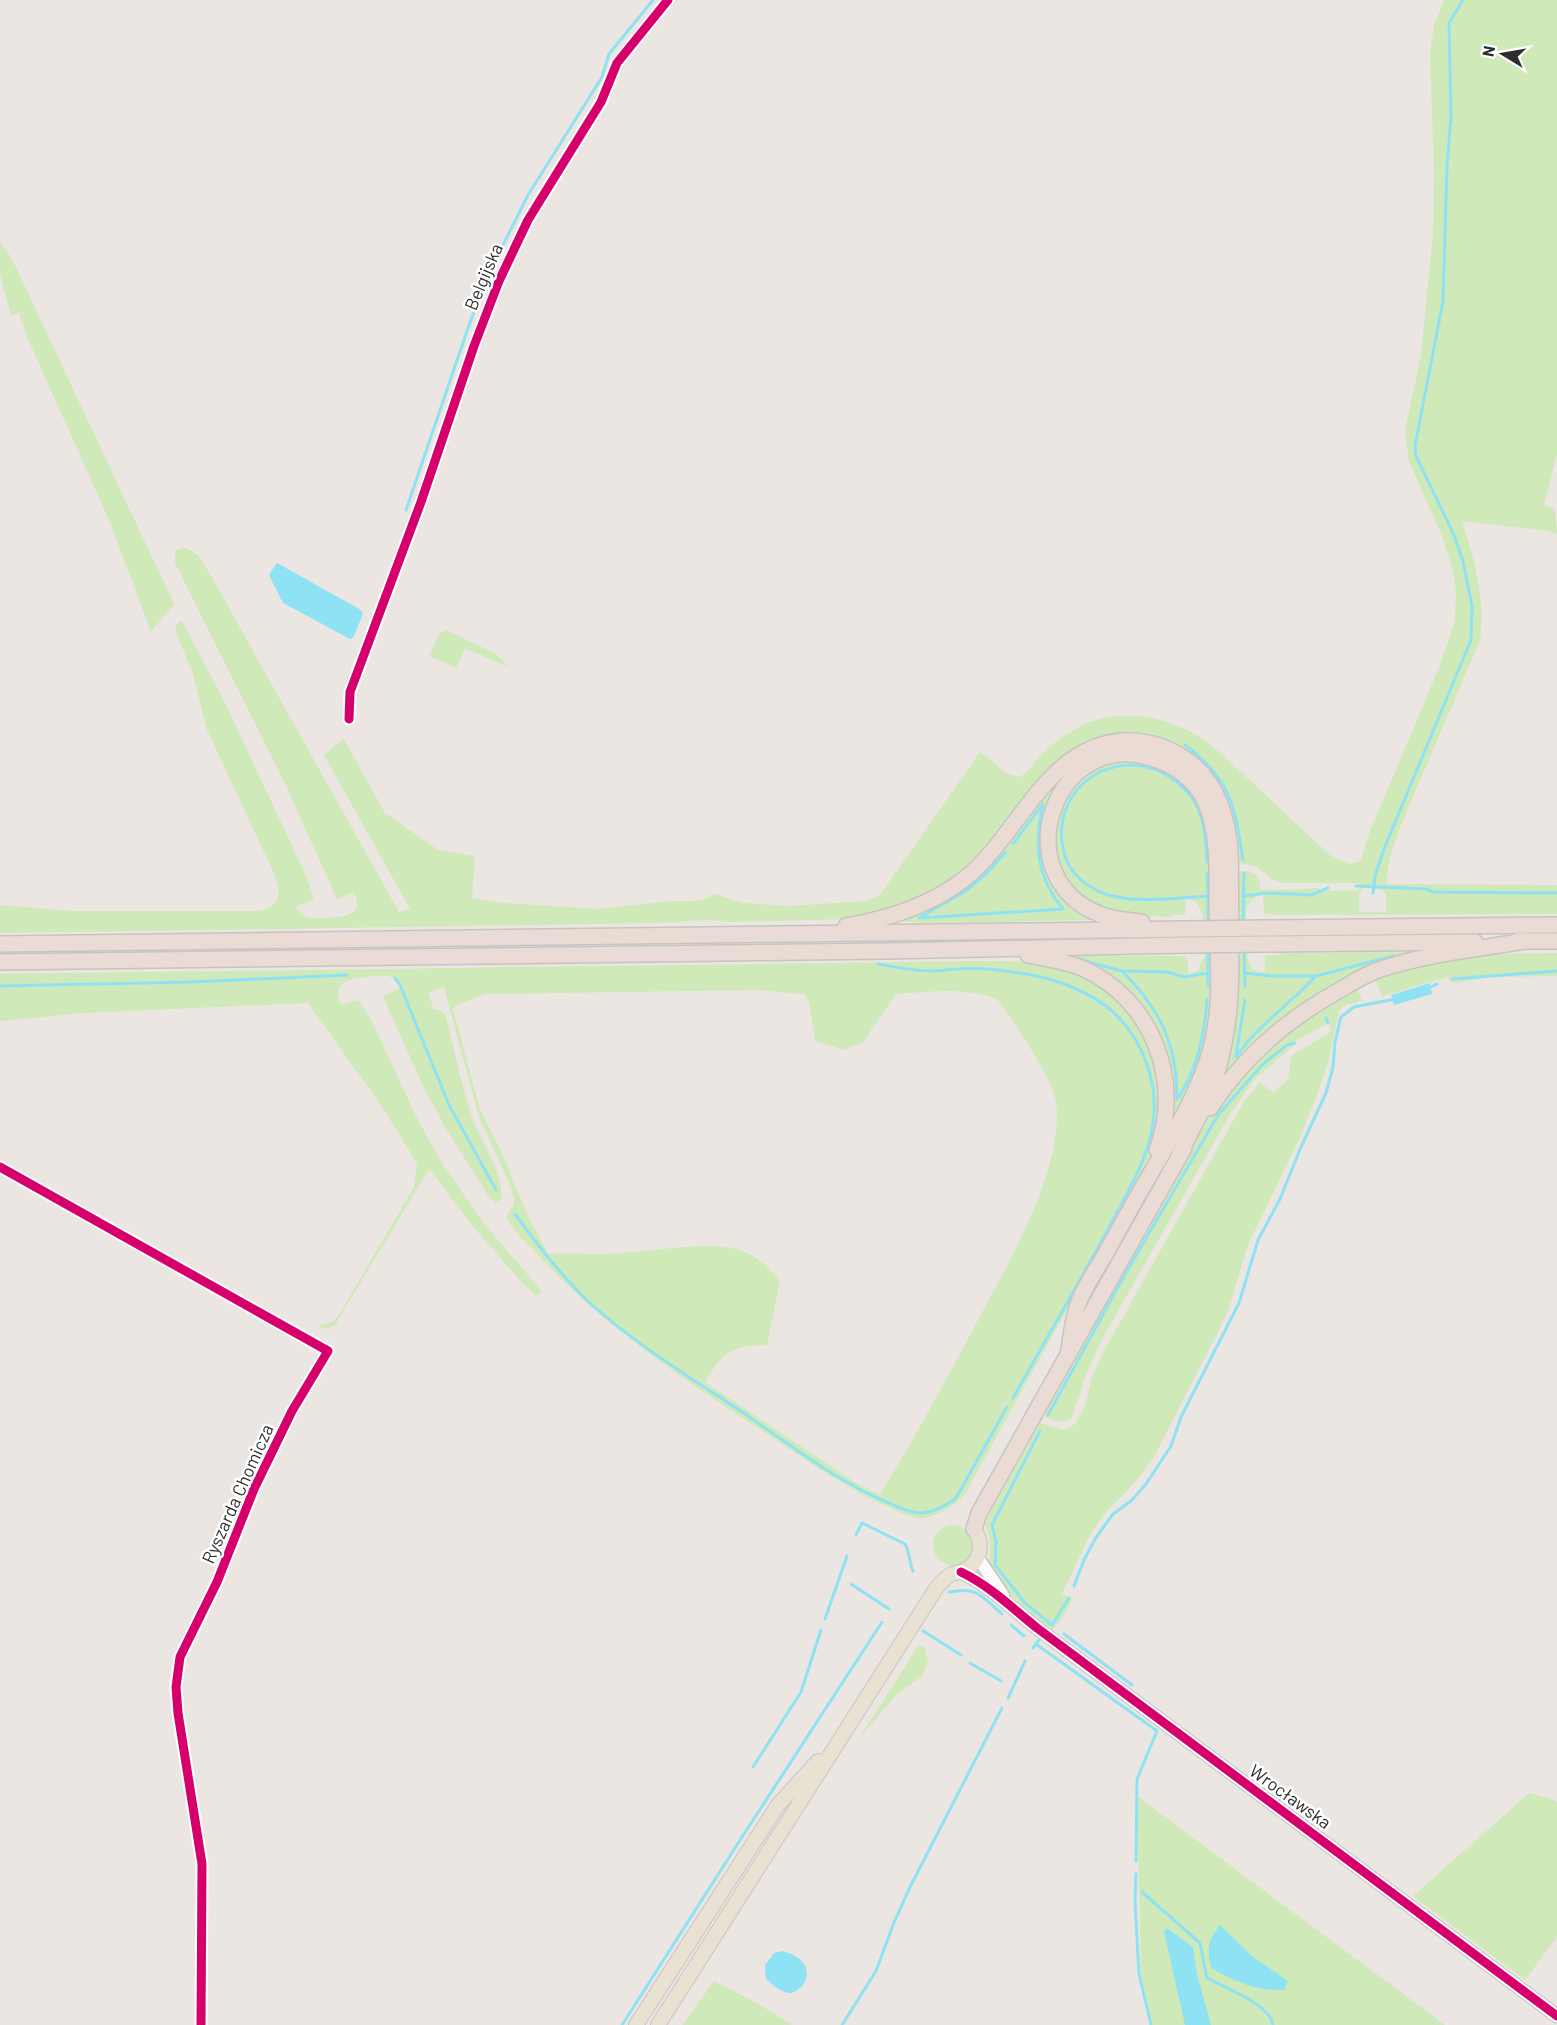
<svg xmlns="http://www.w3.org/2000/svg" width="1557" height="2025" font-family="Barlow,sans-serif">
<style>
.green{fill:#d0e9b8;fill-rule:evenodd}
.water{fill:#8fe2f4}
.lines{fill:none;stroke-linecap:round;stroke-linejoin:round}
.stream{stroke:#8fe2f4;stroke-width:3}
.street-casing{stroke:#c4c3c4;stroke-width:11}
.secondary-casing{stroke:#c4c3c4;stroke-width:15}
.primary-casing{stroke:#c6c4c3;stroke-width:16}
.highway-casing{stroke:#c6c4c3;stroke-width:18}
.street{stroke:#fcfbfb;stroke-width:8}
.secondary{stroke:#fcfbfb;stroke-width:12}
.primary{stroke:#e9e2d3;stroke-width:14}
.highway{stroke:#eadcd4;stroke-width:15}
.highway-bridge-casing{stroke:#c6c4c3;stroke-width:18;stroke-linecap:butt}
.highway-bridge{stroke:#eadcd4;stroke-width:15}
.cycleway-casing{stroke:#fff;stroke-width:13}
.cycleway{stroke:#d6006c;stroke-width:9}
.labels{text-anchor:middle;stroke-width:5;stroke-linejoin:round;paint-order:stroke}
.street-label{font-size:18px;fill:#2d2d2d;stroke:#fff}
</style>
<rect width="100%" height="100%" fill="#ebe6e2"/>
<g class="green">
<path d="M1444 0H1557V454L1544 505 1555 509 1557 534 1548 531 1462 521C1475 563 1485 595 1480 640 1461 686 1441 731 1422 776 1409 808 1386 851 1387 884L1557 885V914L1278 915 1264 913 1263 895C1257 896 1251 899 1248 905 1244 913 1246 961 1251 967 1255 972 1259 972 1265 972V957L1267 955H1279V953L1422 952C1394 962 1363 970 1336 984 1291 1006 1255 1040 1223 1078 1245 1011 1239 941 1238 871 1253 869 1260 875 1261 889L1290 890 1319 888 1321 891 1359 890V883H1281L1271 879 1255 866 1239 863 1233 816 1224 791 1209 769 1193 754 1170 741 1149 735 1126 733 1094 740 983 854 952 880 907 905 852 919 727 922C706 918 685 922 664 923L0 933V905L72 911H261C284 903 280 892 273 871L207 730 193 674 176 632V626L179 622 182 621 227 707 307 878 314 900 296 906C297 909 298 911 301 914 308 920 320 918 329 918 346 917 364 914 354 892L337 899 286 786 175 563V551L184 547 198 555 210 574 399 912 410 909 324 755 344 739 385 813 438 850 475 856 472 898 503 903 598 909 669 901H692L703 900 715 894 743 903 789 906 866 901 880 895 980 752 1006 773 1019 777C1028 773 1034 763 1041 755 1052 744 1067 733 1081 726 1114 710 1155 714 1187 730 1207 739 1224 757 1241 772 1271 800 1301 828 1331 856L1351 864 1361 861 1368 836 1440 665 1455 621 1456 592 1453 572 1443 538 1409 462 1405 430 1421 356 1433 233 1434 174 1430 52 1434 25ZM1364 888 1380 889 1386 894V912H1359V894Z"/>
<path d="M0 242 12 259 174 604 151 632 110 522 27 337 19 313 11 315 0 275Z"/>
<path d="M446 630 494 653 508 666 498 663 465 648 456 668 431 657 429 655 440 633Z"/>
<path d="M1119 747C1141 745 1161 749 1180 761 1232 794 1225 862 1226 915 1227 990 1229 1037 1197 1107L973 1511 1191 1114C1225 1045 1224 999 1223 924 1223 886 1228 842 1214 806 1172 697 1008 758 1046 866 1052 883 1064 899 1078 910 1083 913 1089 916 1092 920L921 923 902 921C936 906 967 889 993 861 1033 820 1056 760 1119 747Z"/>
<path d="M1120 761 1151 763 1178 776 1198 799 1210 841 1212 998 1207 1037 1199 1068 1170 1128 1157 1033 1067 956H1184L1187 958 1189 975 1198 970 1204 957 1203 914 1195 901 1186 898 1185 915H1173L1172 917C1142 916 1109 917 1084 898 1051 873 1047 824 1070 791 1082 774 1102 767 1120 761Z"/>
<path d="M1557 953V976L1488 977 1456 983 1450 981 1448 977 1382 996 1375 980 1357 988 1362 1001 1345 1005 1339 1011 1328 1062 1317 1095 1300 1137 1248 1245 1228 1311 1217 1334 1154 1457 1135 1482 1100 1519 1089 1537 1062 1594 1073 1599 1061 1620 1053 1629C1028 1617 1006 1590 990 1568 988 1560 990 1554 990 1546 990 1537 985 1529 986 1520L1039 1423 1064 1430 1075 1424 1084 1409 1092 1377 1105 1349 1246 1098 1260 1083 1274 1093 1288 1079 1292 1055 1331 1032 1330 1022 1293 1042 1294 1045 1255 1079 1230 1114 1100 1343 1087 1372 1072 1417C1063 1425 1054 1421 1045 1417L1044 1411C1089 1340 1125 1264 1166 1192 1185 1160 1202 1125 1225 1095 1271 1034 1334 988 1408 967 1456 953 1507 954 1557 953Z"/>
<path d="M984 961C1008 961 1033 961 1057 967 1123 983 1166 1050 1159 1117 1156 1143 1145 1167 1133 1190L965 1494C957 1505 932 1520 918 1518 908 1517 898 1511 888 1507 849 1490 814 1465 779 1442 696 1387 610 1333 542 1259 530 1246 514 1233 506 1217L514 1205V1198L507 1178 479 1117 444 987 429 992 433 1009 441 1011 445 1014C454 1048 461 1084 472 1117 481 1143 504 1171 501 1199L496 1203 489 1197 445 1127 424 1088 388 1008 383 996 400 988C398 984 395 980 391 977 384 974 374 976 367 977 350 978 330 982 341 1004L359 1000 373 1024 417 1118 443 1165 486 1226 542 1291 536 1295 526 1287 470 1223 429 1169 335 1325 327 1329 319 1327 320 1325 333 1322 340 1313 414 1187 417 1163 380 1104 308 1003 83 1013 0 1021V974ZM757 990 804 994 809 1002 815 1041 844 1050 863 1042 896 994C929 992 967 986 998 1000 1013 1022 1052 1076 1056 1102 1065 1171 1003 1272 971 1333 942 1388 912 1442 880 1495L853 1481 705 1382C723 1352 732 1345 767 1345L780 1280C768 1266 751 1251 731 1248 702 1242 653 1251 622 1253 597 1255 573 1253 548 1254L528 1216 501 1151 480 1110 453 1009 461 1003 486 994Z"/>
<circle cx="953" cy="1545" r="20"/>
<path d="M919 1645 925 1648 928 1661 922 1676 895 1696 857 1741Z"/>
<path d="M1529 1793 1552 1799 1557 1802V1937L1525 1980 1413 1896Z"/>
<path d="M1137 1796 1445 2025H1152L1141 1974Z"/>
<path d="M714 1981 760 2005 792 2025H682Z"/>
</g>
<g class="water">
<path d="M277 563 361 610 363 614 353 638 350 639 283 603 269 575Z"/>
<path d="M1430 983 1432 994 1394 1005 1391 995Z"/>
<path d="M1220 1925 1252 1956 1288 1981 1284 1990C1254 1991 1237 1982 1211 1968 1207 1947 1207 1942 1220 1925Z"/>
<path d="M1167 1928 1193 1947 1197 1974 1211 2025H1185L1164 1932Z"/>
<path d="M782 1951C798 1954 815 1968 803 1985 800 1988 796 1992 791 1993 781 1993 773 1985 766 1979L765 1965 774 1953Z"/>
</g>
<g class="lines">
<g class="stream">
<path d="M406 510 467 331 486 279 528 195 602 77 609 54 653 0"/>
<path d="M1185 745C1231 779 1235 807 1243 860"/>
<path d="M1006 852 987 873 966 891 919 918 1063 909C1036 876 1034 844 1043 804L1013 844"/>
<path d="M1207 862C1206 842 1205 822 1196 804 1192 796 1185 789 1178 783 1123 737 1044 786 1065 856 1071 876 1092 891 1112 896 1142 903 1177 898 1208 896L1207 873"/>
<path d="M1356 886 1426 889 1433 892 1557 893"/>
<path d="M1373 893 1375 876 1384 849 1471 640 1472 606 1463 561 1454 535 1416 456 1415 446 1443 301 1447 166 1451 116 1449 23 1463 0"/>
<path d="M1208 896V925"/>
<path d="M1243 896 1265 893 1311 895 1328 888"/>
<path d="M1243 923 1244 873"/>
<path d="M1244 950 1245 987"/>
<path d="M1078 959 1122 971 1168 972 1184 977 1208 973"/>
<path d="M878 964C896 967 914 971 932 971 941 971 950 969 959 969 987 967 1036 974 1062 983 1080 990 1099 999 1113 1012 1143 1039 1159 1084 1153 1123 1148 1160 1126 1195 1109 1227 1078 1285 1045 1341 1013 1398"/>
<path d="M1122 971C1161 1010 1177 1045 1177 1099"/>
<path d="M1316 976 1393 956"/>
<path d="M395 978 400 985 449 1105 496 1190"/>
<path d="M1452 979 1557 971"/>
<path d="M0 986 191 982 347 975"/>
<path d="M1208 986V949"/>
<path d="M1427 989 1437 984"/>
<path d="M1326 1018 1328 1023"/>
<path d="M1236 1055 1245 1000"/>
<path d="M1236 1057C1258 1025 1290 1004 1316 976H1271L1244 973"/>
<path d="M1178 1098C1197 1070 1205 1032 1207 999"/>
<path d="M515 1214C538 1246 562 1277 591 1304 637 1345 691 1378 742 1412 789 1444 836 1481 889 1503 898 1507 908 1512 919 1513 929 1514 948 1505 956 1498L1007 1407"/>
<path d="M1048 1415 1123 1278 1218 1115 1262 1065 1287 1045 1295 1043"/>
<path d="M1040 1431 992 1525 996 1542 995 1565 1025 1603 1052 1625 1069 1598"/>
<path d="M856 1535 862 1523 905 1544C910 1553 909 1562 913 1571"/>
<path d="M851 1584 889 1609"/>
<path d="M1074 1586 1084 1560 1095 1539 1113 1514 1131 1501 1146 1484 1171 1446 1181 1417 1239 1303 1258 1240 1280 1199 1301 1147 1326 1093 1333 1067 1335 1042 1341 1017 1354 1007 1395 999"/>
<path d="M949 1592C978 1586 982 1597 1002 1614"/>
<path d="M825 1619 847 1556"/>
<path d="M1011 1625 1024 1636"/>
<path d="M923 1631 961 1655"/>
<path d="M1064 1634 1132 1685"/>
<path d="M1036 1644 1157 1731 1137 1779 1136 1861"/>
<path d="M1033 1648 1039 1640"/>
<path d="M970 1663 1001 1681"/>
<path d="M1008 1698 1025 1661"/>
<path d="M753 1767 801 1692 821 1630"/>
<path d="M1136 1874 1135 1901 1139 1974 1151 2025"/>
<path d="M1142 1892 1200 1943 1207 1978C1224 1987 1271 2005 1273 2025"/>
<path d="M622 2025 742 1837 882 1622"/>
<path d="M842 2025 876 1971 893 1925 910 1887 1002 1708"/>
</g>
<defs>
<g id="street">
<path d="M349 719 350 692 421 502 474 346 499 281 528 220 601 102 617 63 668 0"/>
<path d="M0 1167 328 1351 292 1411 254 1489 217 1582 180 1657 176 1687 178 1713 202 1864 201 2025"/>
</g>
<g id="secondary">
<path d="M978 1558 1003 1595"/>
<path d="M961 1572C990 1586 1012 1608 1037 1628L1557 2016"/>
</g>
<g id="primary">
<path d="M636 2025 778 1805 818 1761"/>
<path d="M658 2025 937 1587C941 1583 946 1576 952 1574 956 1572 961 1573 965 1570 981 1562 984 1543 974 1529"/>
</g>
<g id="highway">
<path d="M846 926C888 919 929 906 963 880 1018 838 1045 746 1123 741 1143 740 1162 745 1179 755 1214 775 1227 813 1230 851 1231 877 1230 903 1231 928 1231 981 1232 1022 1217 1072 1209 1101 1192 1128 1179 1155"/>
<path d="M1265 928 1557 925"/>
<path d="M1517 941H1557"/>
<path d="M0 944 1186 929"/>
<path d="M1265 944 1475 942"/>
<path d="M1028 955C1046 958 1065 961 1082 968 1152 999 1183 1080 1157 1150"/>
<path d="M0 962 887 951 1186 945"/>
<path d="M1210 1108C1242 1059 1282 1023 1333 994 1347 986 1362 976 1378 970 1425 954 1477 949 1526 941"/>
<path d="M1068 1355C1071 1339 1072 1322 1077 1307 1082 1290 1097 1269 1106 1253 1123 1222 1140 1191 1158 1161 1176 1129 1195 1097 1207 1062 1224 1012 1218 958 1217 905 1217 873 1219 836 1207 806 1199 785 1181 769 1160 761 1054 718 998 884 1108 917 1119 920 1131 921 1142 922"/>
<path d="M974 1529 979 1513 1184 1148"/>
</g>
</defs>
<use href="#street" class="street-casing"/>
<use href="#secondary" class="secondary-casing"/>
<use href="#primary" class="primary-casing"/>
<use href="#highway" class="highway-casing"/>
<use href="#street" class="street"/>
<use href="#secondary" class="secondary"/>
<use href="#primary" class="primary"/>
<use href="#highway" class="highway"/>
<defs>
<g id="highway-bridge">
<path d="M1186 929 1265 928"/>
<path d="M1186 945 1265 944"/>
</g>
</defs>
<use href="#highway-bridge" class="highway-bridge-casing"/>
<use href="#highway-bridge" class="highway-bridge"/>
<defs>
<g id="cycleway">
<path d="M349 719 350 692 421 502 474 346 499 281 528 220 601 102 617 63 668 0"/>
<path d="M0 1167 328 1351 292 1411 254 1489 217 1582 180 1657 176 1687 178 1713 202 1864 201 2025"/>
<path d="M961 1572C990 1586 1012 1608 1037 1628L1557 2016"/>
</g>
</defs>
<use href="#cycleway" class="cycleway-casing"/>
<use href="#cycleway" class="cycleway"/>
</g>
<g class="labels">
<g class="street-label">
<text transform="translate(484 277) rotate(-67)" y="6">Belgijska</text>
<text transform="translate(238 1494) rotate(-66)" y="6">Ryszarda Chomicza</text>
<text transform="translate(1290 1797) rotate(36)" y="6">Wrocławska</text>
</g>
</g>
<g transform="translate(1503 54) rotate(281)" stroke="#ffffff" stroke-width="4.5" paint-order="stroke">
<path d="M0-4.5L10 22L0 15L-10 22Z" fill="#2d2d2d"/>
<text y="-9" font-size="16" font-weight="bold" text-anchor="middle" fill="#2d2d2d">N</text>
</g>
</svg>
